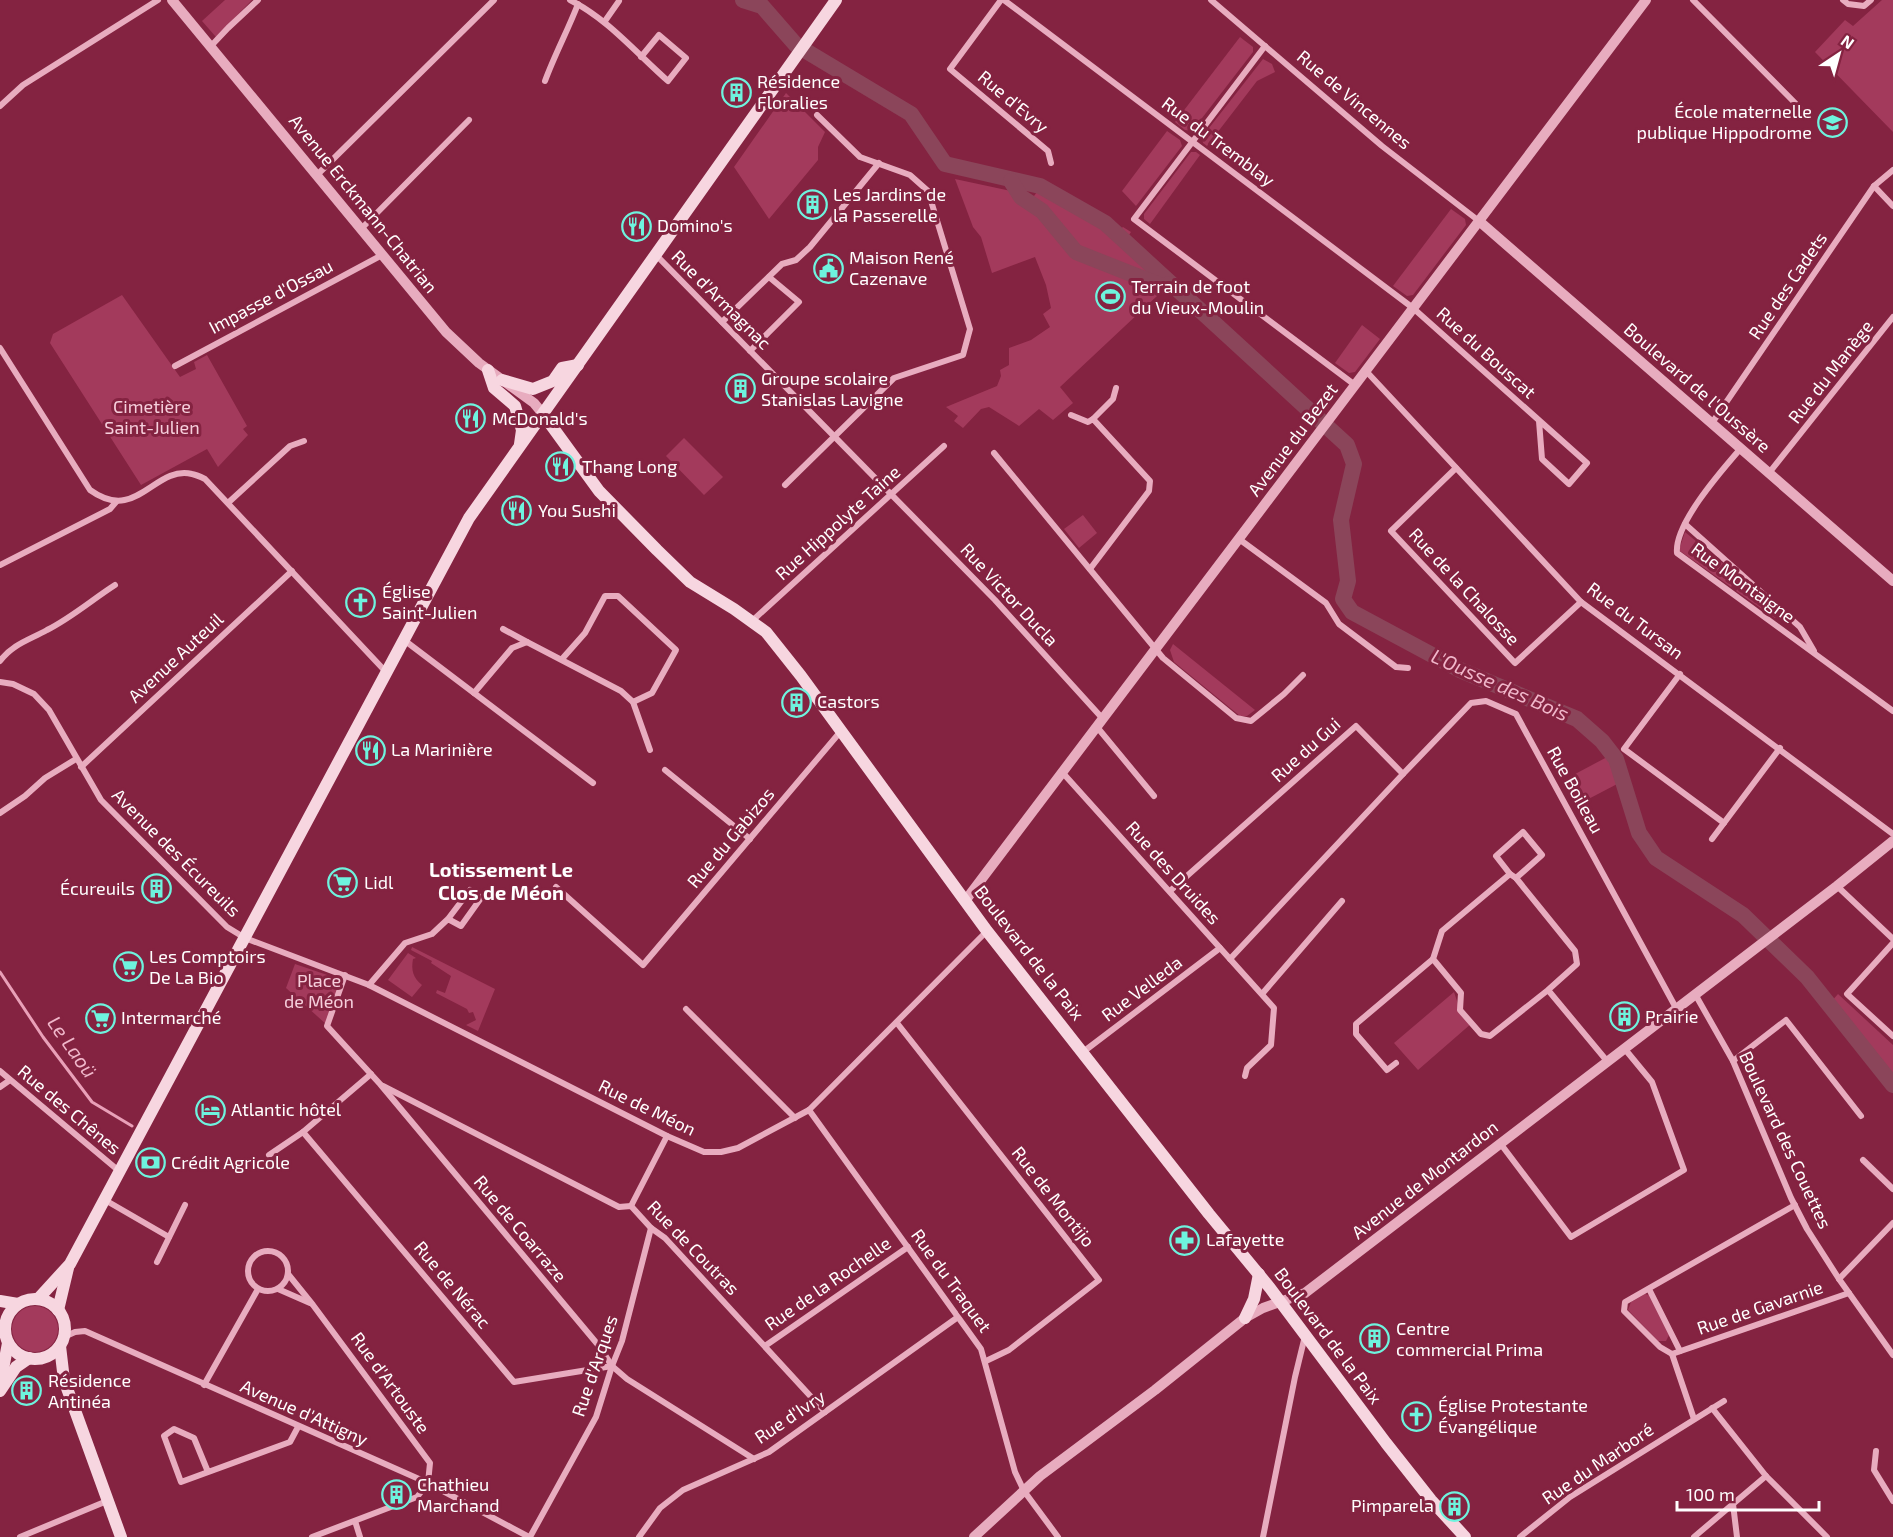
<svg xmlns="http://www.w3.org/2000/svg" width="1893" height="1537" font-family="'Exo 2',sans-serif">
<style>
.green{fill:#a33a5c}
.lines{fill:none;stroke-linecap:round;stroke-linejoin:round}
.stream{stroke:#e9a0b8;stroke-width:3}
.river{stroke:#8b455a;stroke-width:16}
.minor{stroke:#e8acbf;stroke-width:6}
.tertiary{stroke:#e8acbf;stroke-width:10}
.secondary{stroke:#f7d6e0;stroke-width:12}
.labels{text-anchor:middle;stroke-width:6;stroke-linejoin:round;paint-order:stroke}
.poi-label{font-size:18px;fill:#fff;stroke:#842341;text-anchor:start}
.street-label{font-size:18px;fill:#fff;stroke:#842341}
.park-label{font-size:18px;fill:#f6cfdc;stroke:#842341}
.water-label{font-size:20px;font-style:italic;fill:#f0b7ca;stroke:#842341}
.neighbourhood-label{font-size:20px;font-weight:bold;fill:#fff;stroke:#842341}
</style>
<rect width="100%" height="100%" fill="#842341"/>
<g class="green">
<path d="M225 0H252L216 37 202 21Z"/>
<path d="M1882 0H1893V132L1815 52 1845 20 1853 26Z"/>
<path d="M1240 37 1253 47V52L1192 131 1185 130 1175 122Z"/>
<path d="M1263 59 1272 64 1275 72 1257 81 1207 146 1203 143 1202 137Z"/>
<path d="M786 93 825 132 818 147V160L769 219 734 167Z"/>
<path d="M1167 131 1180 140 1182 146 1136 206 1122 191Z"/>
<path d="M1191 152H1196L1200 155 1150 224 1144 219V214Z"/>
<path d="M955 179 1034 196 1040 188 1117 231 1123 227 1131 232 1127 238 1173 281 1060 387 1073 403 1053 420 1039 409 1019 426 989 407 981 409 963 428 954 421 958 416 946 407 997 386 1001 376 1000 370 1009 365V348L1031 340 1050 327 1043 314 1051 308 1046 285 1035 257 992 273 981 237 973 227Z"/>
<path d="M1451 209 1465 219 1466 225 1413 295 1407 296 1393 286Z"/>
<path d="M122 295 180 377 196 369 194 362 207 355 247 426 243 429 248 435 218 467 207 449 141 485 50 343 53 334Z"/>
<path d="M1362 325 1380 339 1355 372 1349 373 1335 363Z"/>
<path d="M684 438 723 477 704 495 666 456Z"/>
<path d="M1083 515 1097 533 1079 548 1064 529Z"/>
<path d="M1685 532 1739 577 1731 587 1680 551V547Z"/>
<path d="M1744 582 1779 612 1775 618 1736 591Z"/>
<path d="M1173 644 1255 710 1247 716H1240L1174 662 1170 650Z"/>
<path d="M1609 756 1616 764 1621 782 1575 806 1562 781Z"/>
<path d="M412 947 495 989 478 1031 466 1025 476 1020 473 1012 469 1013 467 1009 436 993 437 990 445 993 451 976 431 963 432 961 411 950Z"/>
<path d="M408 953 416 958 413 959C411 970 413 978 422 985L412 997 388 980Z"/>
<path d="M295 964 342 980 327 1025 286 988Z"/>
<path d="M1454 992 1460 1010 1472 1023 1418 1070 1394 1043Z"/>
<path d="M1838 994 1893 1045V1076L1831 1002Z"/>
<path d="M1645 1294 1649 1295 1669 1335 1666 1341H1658L1628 1310 1631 1302Z"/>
<circle cx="35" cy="1329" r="23"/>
</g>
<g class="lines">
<path class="stream" d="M0 972 43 1037 92 1102 132 1126"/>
<g class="river">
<path d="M743 0 762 6 796 45 911 114 945 164 1040 186 1105 223 1347 445 1354 464 1341 520 1348 581 1343 599 1352 612 1460 670 1577 719 1602 741 1616 759 1639 833 1656 858 1743 915 1807 977 1893 1085"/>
<path d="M1011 181 1021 197 1042 211 1076 252 1162 286 1170 284"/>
</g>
<g class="minor">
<path d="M570 0C608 19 636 53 668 81L686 58 659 35 641 57"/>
<path d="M1001 0 950 69 1048 151 1051 163"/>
<path d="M1004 0 1413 308 1587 463 1569 484 1542 459 1539 421"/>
<path d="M1211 0 1382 146 1479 221"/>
<path d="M1693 0 1801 109"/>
<path d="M1843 0 1848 4 1864 6 1871 0"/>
<path d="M605 21 619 1"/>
<path d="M211 46 228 28 258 0"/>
<path d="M1265 46 1134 219 1355 385"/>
<path d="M545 81C555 54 568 30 578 4"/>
<path d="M0 106 23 85 158 0"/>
<path d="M317 175 494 0"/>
<path d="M1874 186 1893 206"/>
<path d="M361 229 469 120"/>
<path d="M656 255 995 600 1103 719"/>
<path d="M722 322 782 264 796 260 810 247 879 163"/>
<path d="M0 348 90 490C137 524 154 465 192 474 197 475 201 477 205 479L386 672"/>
<path d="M750 351 799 302 769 277"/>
<path d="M175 366 382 255"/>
<path d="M1366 371 1581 602 1893 834"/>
<path d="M1071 415 1088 422 1093 419 1150 481 1149 491 1090 569"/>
<path d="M1093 419 1113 399 1116 388"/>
<path d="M1712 423 1874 186 1893 170"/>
<path d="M1741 448C1722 470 1674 524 1677 553L1893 711"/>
<path d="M994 453 1163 658 1236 718 1251 721 1284 694 1303 675"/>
<path d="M1456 468 1391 531 1515 663 1581 602"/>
<path d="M1769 473 1893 317"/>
<path d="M785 485 894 378 963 355 970 329 928 191 910 175 860 157 817 115"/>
<path d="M229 502 290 446 304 441"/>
<path d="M1685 524 1800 627 1814 651"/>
<path d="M1239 539 1326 603 1339 624 1396 667 1408 668"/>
<path d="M0 565 110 509 116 502"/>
<path d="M752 621 944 446"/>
<path d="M503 629 527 642"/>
<path d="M404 640 593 783"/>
<path d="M562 659 585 633 605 596H618L676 650 652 693 633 702"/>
<path d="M0 661C13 644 29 640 47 630 71 618 93 599 115 585"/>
<path d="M1680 674 1624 749 1724 823"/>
<path d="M0 682 13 684 34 694 49 710 101 800 227 927 245 938 369 985 667 1136 704 1152H721L738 1148 809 1110 987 931"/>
<path d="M474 693 512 648 527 642 621 691 633 702 650 750"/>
<path d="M1097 727 1154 796"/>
<path d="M81 767 292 571"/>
<path d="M665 770 750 839"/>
<path d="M1062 772 1274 1008 1271 1045 1247 1068 1245 1076"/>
<path d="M1403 774 1471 703 1486 701 1516 714 1676 1008"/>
<path d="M0 813 25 796 45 778 76 759"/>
<path d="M1712 839 1780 748"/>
<path d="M1510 874 1496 856 1523 832 1542 855 1516 878"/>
<path d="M1837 886 1893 939"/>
<path d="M556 887 643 965 841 731"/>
<path d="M1170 891 1356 726 1403 774 1230 959"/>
<path d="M1893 943 1847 994 1893 1036"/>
<path d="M345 975 327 1026 380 1084 599 1346 612 1366 627 1379 754 1459"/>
<path d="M369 985 405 943 432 934 448 919 470 890 481 898 461 926 448 919"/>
<path d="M1548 990 1577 964 1575 951 1516 878 1510 874 1442 931 1433 959 1461 993 1460 1010 1481 1034 1490 1036 1548 990 1607 1061"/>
<path d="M1262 994 1342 901"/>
<path d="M1695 994 1733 1061 1791 1198 1807 1229 1839 1279 1893 1355"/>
<path d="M686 1009 795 1118"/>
<path d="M897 1023 1099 1280 1009 1350 986 1361"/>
<path d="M1083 1052 1220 948"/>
<path d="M1733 1061 1786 1020 1861 1116"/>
<path d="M1396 1063 1387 1070 1356 1034V1024L1433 959"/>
<path d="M0 1071 119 1171"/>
<path d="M383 1086 619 1207 631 1206 651 1228 665 1238 825 1412"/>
<path d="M0 1087 10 1080"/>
<path d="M809 1110 981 1349 1015 1472 1024 1491 1058 1537"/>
<path d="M303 1132 514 1382 612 1366"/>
<path d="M1500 1143 1571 1237 1684 1170 1652 1082 1624 1048"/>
<path d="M269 1155 303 1132 371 1074"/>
<path d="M1863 1160 1893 1189"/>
<path d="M105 1200 169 1237"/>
<path d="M1795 1205 1625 1302 1624 1311 1660 1347 1672 1354 1849 1293"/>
<path d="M631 1206 667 1136"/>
<circle cx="268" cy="1271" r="20"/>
<path d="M157 1262 185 1205"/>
<path d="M288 1274 313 1305 430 1463 428 1483 417 1497 312 1537"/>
<path d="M1839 1279 1893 1223"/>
<path d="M278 1289 310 1303"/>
<path d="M1649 1289 1680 1351"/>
<path d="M64 1337 75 1332 85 1331 428 1483 529 1537"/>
<path d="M765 1346 908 1247"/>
<path d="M1672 1354 1694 1419"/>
<path d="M204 1385 258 1289"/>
<path d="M1712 1408 1766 1476 1827 1537"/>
<path d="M1876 1451 1874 1470 1893 1501"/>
<path d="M208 1472 194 1438 174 1429 164 1436 181 1482 290 1442 298 1427"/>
<path d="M1733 1504 1737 1537"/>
<path d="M355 1521 360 1537"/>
<path d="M20 1537 107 1501"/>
<path d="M530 1537 596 1417 612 1366 622 1341 651 1228"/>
<path d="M639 1537 660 1508 683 1490 769 1452 958 1317"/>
<path d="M1263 1537 1295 1377 1305 1336"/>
<path d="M1520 1537 1570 1497 1724 1401"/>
<path d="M1694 1537 1766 1476"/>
</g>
<g class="tertiary">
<path d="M172 0 446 332 479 363 534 403 543 414"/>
<path d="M1479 221 1893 581"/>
<path d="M965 901 1646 0"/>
<path d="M974 1537 1040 1476 1155 1390 1245 1318 1263 1308 1305 1293 1837 886 1893 841"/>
</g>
<g class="secondary">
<path d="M488 370 494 388 515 406 522 430 520 444"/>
<path d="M502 380 533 389 553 381 562 368 578 365"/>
<path d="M543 414 599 491 657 550 690 582 734 609 766 632 801 676 987 931 1209 1214 1270 1288 1386 1443 1431 1500 1465 1537"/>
<path d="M38 1299 70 1264 469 518 836 0"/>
<circle cx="35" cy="1329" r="30"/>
<path d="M0 1301 18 1304"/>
<path d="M58 1310 68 1268"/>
<path d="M1245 1318 1254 1299 1259 1274"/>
<path d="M60 1346 64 1380 121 1537"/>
<path d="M0 1385 8 1343"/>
<path d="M0 1391 16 1367 29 1358"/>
</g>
</g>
<defs>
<symbol id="building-ring" viewBox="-11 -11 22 22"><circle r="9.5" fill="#842341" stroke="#6ef3de" stroke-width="1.5"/><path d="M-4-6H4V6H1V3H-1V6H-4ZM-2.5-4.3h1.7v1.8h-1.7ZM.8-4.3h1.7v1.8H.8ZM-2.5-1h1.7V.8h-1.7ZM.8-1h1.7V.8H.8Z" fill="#6ef3de"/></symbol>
<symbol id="school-ring" viewBox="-11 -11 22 22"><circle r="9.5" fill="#842341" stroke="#6ef3de" stroke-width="1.5"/><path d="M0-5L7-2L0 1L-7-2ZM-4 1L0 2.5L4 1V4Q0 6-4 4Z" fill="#6ef3de"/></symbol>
<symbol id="restaurant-ring" viewBox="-11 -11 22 22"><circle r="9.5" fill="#842341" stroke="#6ef3de" stroke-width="1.5"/><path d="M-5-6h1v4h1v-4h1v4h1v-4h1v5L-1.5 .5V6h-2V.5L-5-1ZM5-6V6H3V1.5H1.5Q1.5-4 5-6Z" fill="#6ef3de"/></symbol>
<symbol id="civic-ring" viewBox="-11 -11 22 22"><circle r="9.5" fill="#842341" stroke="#6ef3de" stroke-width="1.5"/><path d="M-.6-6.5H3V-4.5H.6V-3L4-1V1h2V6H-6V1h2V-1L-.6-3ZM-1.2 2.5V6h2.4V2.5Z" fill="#6ef3de"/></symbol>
<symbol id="stadium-ring" viewBox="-11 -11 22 22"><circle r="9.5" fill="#842341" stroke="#6ef3de" stroke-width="1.5"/><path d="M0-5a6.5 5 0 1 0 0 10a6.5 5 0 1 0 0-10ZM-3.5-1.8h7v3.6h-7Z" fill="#6ef3de"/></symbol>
<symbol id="church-ring" viewBox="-11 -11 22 22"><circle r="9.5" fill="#842341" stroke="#6ef3de" stroke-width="1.5"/><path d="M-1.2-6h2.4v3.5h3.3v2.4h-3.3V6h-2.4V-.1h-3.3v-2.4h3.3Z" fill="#6ef3de"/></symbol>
<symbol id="supermarket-ring" viewBox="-11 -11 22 22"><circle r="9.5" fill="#842341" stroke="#6ef3de" stroke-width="1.5"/><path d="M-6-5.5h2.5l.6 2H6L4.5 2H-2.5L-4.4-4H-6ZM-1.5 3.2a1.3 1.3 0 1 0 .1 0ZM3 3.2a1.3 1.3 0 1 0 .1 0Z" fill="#6ef3de"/></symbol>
<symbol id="hotel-ring" viewBox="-11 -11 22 22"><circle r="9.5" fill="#842341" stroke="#6ef3de" stroke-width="1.5"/><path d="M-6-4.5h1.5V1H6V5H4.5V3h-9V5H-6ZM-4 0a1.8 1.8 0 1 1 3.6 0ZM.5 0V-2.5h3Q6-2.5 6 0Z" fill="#6ef3de"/></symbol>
<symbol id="bank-ring" viewBox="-11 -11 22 22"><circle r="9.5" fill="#842341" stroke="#6ef3de" stroke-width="1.5"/><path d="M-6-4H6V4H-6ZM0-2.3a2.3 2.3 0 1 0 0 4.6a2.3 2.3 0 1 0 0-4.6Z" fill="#6ef3de"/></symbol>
<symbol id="pharmacy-ring" viewBox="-11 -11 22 22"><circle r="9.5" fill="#842341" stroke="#6ef3de" stroke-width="1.5"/><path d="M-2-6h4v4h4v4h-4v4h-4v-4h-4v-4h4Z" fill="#6ef3de"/></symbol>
</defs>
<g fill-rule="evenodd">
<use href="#building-ring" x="720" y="76" width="33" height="33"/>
<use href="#school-ring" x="1816" y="106" width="33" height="33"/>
<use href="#building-ring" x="796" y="188" width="33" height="33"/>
<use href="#restaurant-ring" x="620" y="210" width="33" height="33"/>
<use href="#civic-ring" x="812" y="252" width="33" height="33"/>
<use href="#stadium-ring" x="1094" y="280" width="33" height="33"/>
<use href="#building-ring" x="724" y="372" width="33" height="33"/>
<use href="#restaurant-ring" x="454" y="402" width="33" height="33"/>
<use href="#restaurant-ring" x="544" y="450" width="33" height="33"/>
<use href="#restaurant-ring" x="500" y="494" width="33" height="33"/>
<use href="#church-ring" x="344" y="586" width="33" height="33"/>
<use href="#building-ring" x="780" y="686" width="33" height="33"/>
<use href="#restaurant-ring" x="354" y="734" width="33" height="33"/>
<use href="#supermarket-ring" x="326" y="866" width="33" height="33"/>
<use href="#building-ring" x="140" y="872" width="33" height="33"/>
<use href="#supermarket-ring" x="112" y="950" width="33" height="33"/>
<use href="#building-ring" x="1608" y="1000" width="33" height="33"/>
<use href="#supermarket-ring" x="84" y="1002" width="33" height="33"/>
<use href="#hotel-ring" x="194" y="1094" width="33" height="33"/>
<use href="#bank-ring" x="134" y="1146" width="33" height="33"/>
<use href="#pharmacy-ring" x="1168" y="1224" width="33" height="33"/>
<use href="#building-ring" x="1358" y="1322" width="33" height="33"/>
<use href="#building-ring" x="10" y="1374" width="33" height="33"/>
<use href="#church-ring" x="1400" y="1400" width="33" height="33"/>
<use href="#building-ring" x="380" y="1478" width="33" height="33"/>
<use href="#building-ring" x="1438" y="1490" width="33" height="33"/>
</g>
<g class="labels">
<g class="poi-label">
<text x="757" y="88">Résidence<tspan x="757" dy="21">Floralies</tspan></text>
<text x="1812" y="118" text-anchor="end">École maternelle<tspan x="1812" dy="21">publique Hippodrome</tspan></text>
<text x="833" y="201">Les Jardins de<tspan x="833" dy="21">la Passerelle</tspan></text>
<text x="657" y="232">Domino's</text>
<text x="849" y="264">Maison René<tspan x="849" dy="21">Cazenave</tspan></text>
<text x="1131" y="293">Terrain de foot<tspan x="1131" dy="21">du Vieux-Moulin</tspan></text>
<text x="761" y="385">Groupe scolaire<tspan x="761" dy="21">Stanislas Lavigne</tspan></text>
<text x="492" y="425">McDonald's</text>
<text x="582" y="473">Thang Long</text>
<text x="538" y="517">You Sushi</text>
<text x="382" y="598">Église<tspan x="382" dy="21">Saint-Julien</tspan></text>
<text x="817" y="708">Castors</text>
<text x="391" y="756">La Marinière</text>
<text x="364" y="889">Lidl</text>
<text x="135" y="895" text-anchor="end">Écureuils</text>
<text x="149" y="963">Les Comptoirs<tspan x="149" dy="21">De La Bio</tspan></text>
<text x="1645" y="1023">Prairie</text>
<text x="121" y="1024">Intermarché</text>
<text x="231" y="1116">Atlantic hôtel</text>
<text x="171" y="1169">Crédit Agricole</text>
<text x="1206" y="1246">Lafayette</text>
<text x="1396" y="1335">Centre<tspan x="1396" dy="21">commercial Prima</tspan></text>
<text x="48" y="1387">Résidence<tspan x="48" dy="21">Antinéa</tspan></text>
<text x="1438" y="1412">Église Protestante<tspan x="1438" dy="21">Évangélique</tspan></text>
<text x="417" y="1491">Chathieu<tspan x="417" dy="21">Marchand</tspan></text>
<text x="1434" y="1512" text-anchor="end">Pimparela</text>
</g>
<g class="street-label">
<text transform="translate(1354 100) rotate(40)" y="6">Rue de Vincennes</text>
<text transform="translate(1013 102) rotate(40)" y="6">Rue d'Evry</text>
<text transform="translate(1218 142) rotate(37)" y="6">Rue du Tremblay</text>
<text transform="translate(363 204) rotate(51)" y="6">Avenue Erckmann-Chatrian</text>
<text transform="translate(1788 286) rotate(-56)" y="6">Rue des Cadets</text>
<text transform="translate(271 297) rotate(-28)" y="6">Impasse d'Ossau</text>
<text transform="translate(721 300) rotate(45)" y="6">Rue d'Armagnac</text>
<text transform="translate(1486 353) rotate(42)" y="6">Rue du Bouscat</text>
<text transform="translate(1831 372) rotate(-52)" y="6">Rue du Manège</text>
<text transform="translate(1697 388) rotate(41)" y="6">Boulevard de l'Oussère</text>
<text transform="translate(1293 440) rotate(-53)" y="6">Avenue du Bezet</text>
<text transform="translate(838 523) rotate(-42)" y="6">Rue Hippolyte Taine</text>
<text transform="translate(1743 583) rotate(36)" y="6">Rue Montaigne</text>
<text transform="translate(1464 587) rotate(47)" y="6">Rue de la Chalosse</text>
<text transform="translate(1009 595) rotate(47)" y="6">Rue Victor Ducla</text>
<text transform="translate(1635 621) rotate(37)" y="6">Rue du Tursan</text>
<text transform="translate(176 658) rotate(-43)" y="6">Avenue Auteuil</text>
<text transform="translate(1306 750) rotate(-42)" y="6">Rue du Gui</text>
<text transform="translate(1575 790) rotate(61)" y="6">Rue Boileau</text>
<text transform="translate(731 838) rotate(-50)" y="6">Rue du Gabizos</text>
<text transform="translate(176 853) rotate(45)" y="6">Avenue des Écureuils</text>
<text transform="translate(1173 873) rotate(48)" y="6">Rue des Druides</text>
<text transform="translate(1029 953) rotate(52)" y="6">Boulevard de la Paix</text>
<text transform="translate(1142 989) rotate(-37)" y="6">Rue Velleda</text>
<text transform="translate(647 1108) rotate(26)" y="6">Rue de Méon</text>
<text transform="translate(69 1110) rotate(40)" y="6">Rue des Chênes</text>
<text transform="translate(1785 1140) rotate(65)" y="6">Boulevard des Couettes</text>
<text transform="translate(1425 1180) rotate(-38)" y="6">Avenue de Montardon</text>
<text transform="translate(1053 1197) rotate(52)" y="6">Rue de Montijo</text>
<text transform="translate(520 1229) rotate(50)" y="6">Rue de Coarraze</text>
<text transform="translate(693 1248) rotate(46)" y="6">Rue de Coutras</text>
<text transform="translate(951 1281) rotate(54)" y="6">Rue du Traquet</text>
<text transform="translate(828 1284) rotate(-35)" y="6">Rue de la Rochelle</text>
<text transform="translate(452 1285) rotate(50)" y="6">Rue de Nérac</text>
<text transform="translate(1760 1308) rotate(-19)" y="6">Rue de Gavarnie</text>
<text transform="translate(1328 1336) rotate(53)" y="6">Boulevard de la Paix</text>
<text transform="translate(595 1366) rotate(-71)" y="6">Rue d'Arques</text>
<text transform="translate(390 1383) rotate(54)" y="6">Rue d'Artouste</text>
<text transform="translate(304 1413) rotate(24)" y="6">Avenue d'Attigny</text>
<text transform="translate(790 1417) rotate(-34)" y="6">Rue d'Ivry</text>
<text transform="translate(1598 1464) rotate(-34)" y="6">Rue du Marboré</text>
</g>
<g class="park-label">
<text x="152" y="413">Cimetière<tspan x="152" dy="21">Saint-Julien</tspan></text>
<text x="319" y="987">Place<tspan x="319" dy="21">de Méon</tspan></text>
</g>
<g class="water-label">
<text transform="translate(1500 685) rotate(24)" y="7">L'Ousse des Bois</text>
<text transform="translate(72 1047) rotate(55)" y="7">Le Laoü</text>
</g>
<g class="neighbourhood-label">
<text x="501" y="877">Lotissement Le<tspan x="501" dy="23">Clos de Méon</tspan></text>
</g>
</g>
<g transform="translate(1839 54) rotate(36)" stroke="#842341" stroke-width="4.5" paint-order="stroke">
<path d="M0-4.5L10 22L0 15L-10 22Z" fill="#ffffff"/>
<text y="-9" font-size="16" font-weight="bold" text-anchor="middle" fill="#ffffff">N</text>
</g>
<path d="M1677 1501v9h142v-9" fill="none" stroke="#ffffff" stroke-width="3"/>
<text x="1686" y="1501" font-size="18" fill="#ffffff" stroke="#842341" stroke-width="4.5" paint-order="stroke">100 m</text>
</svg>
